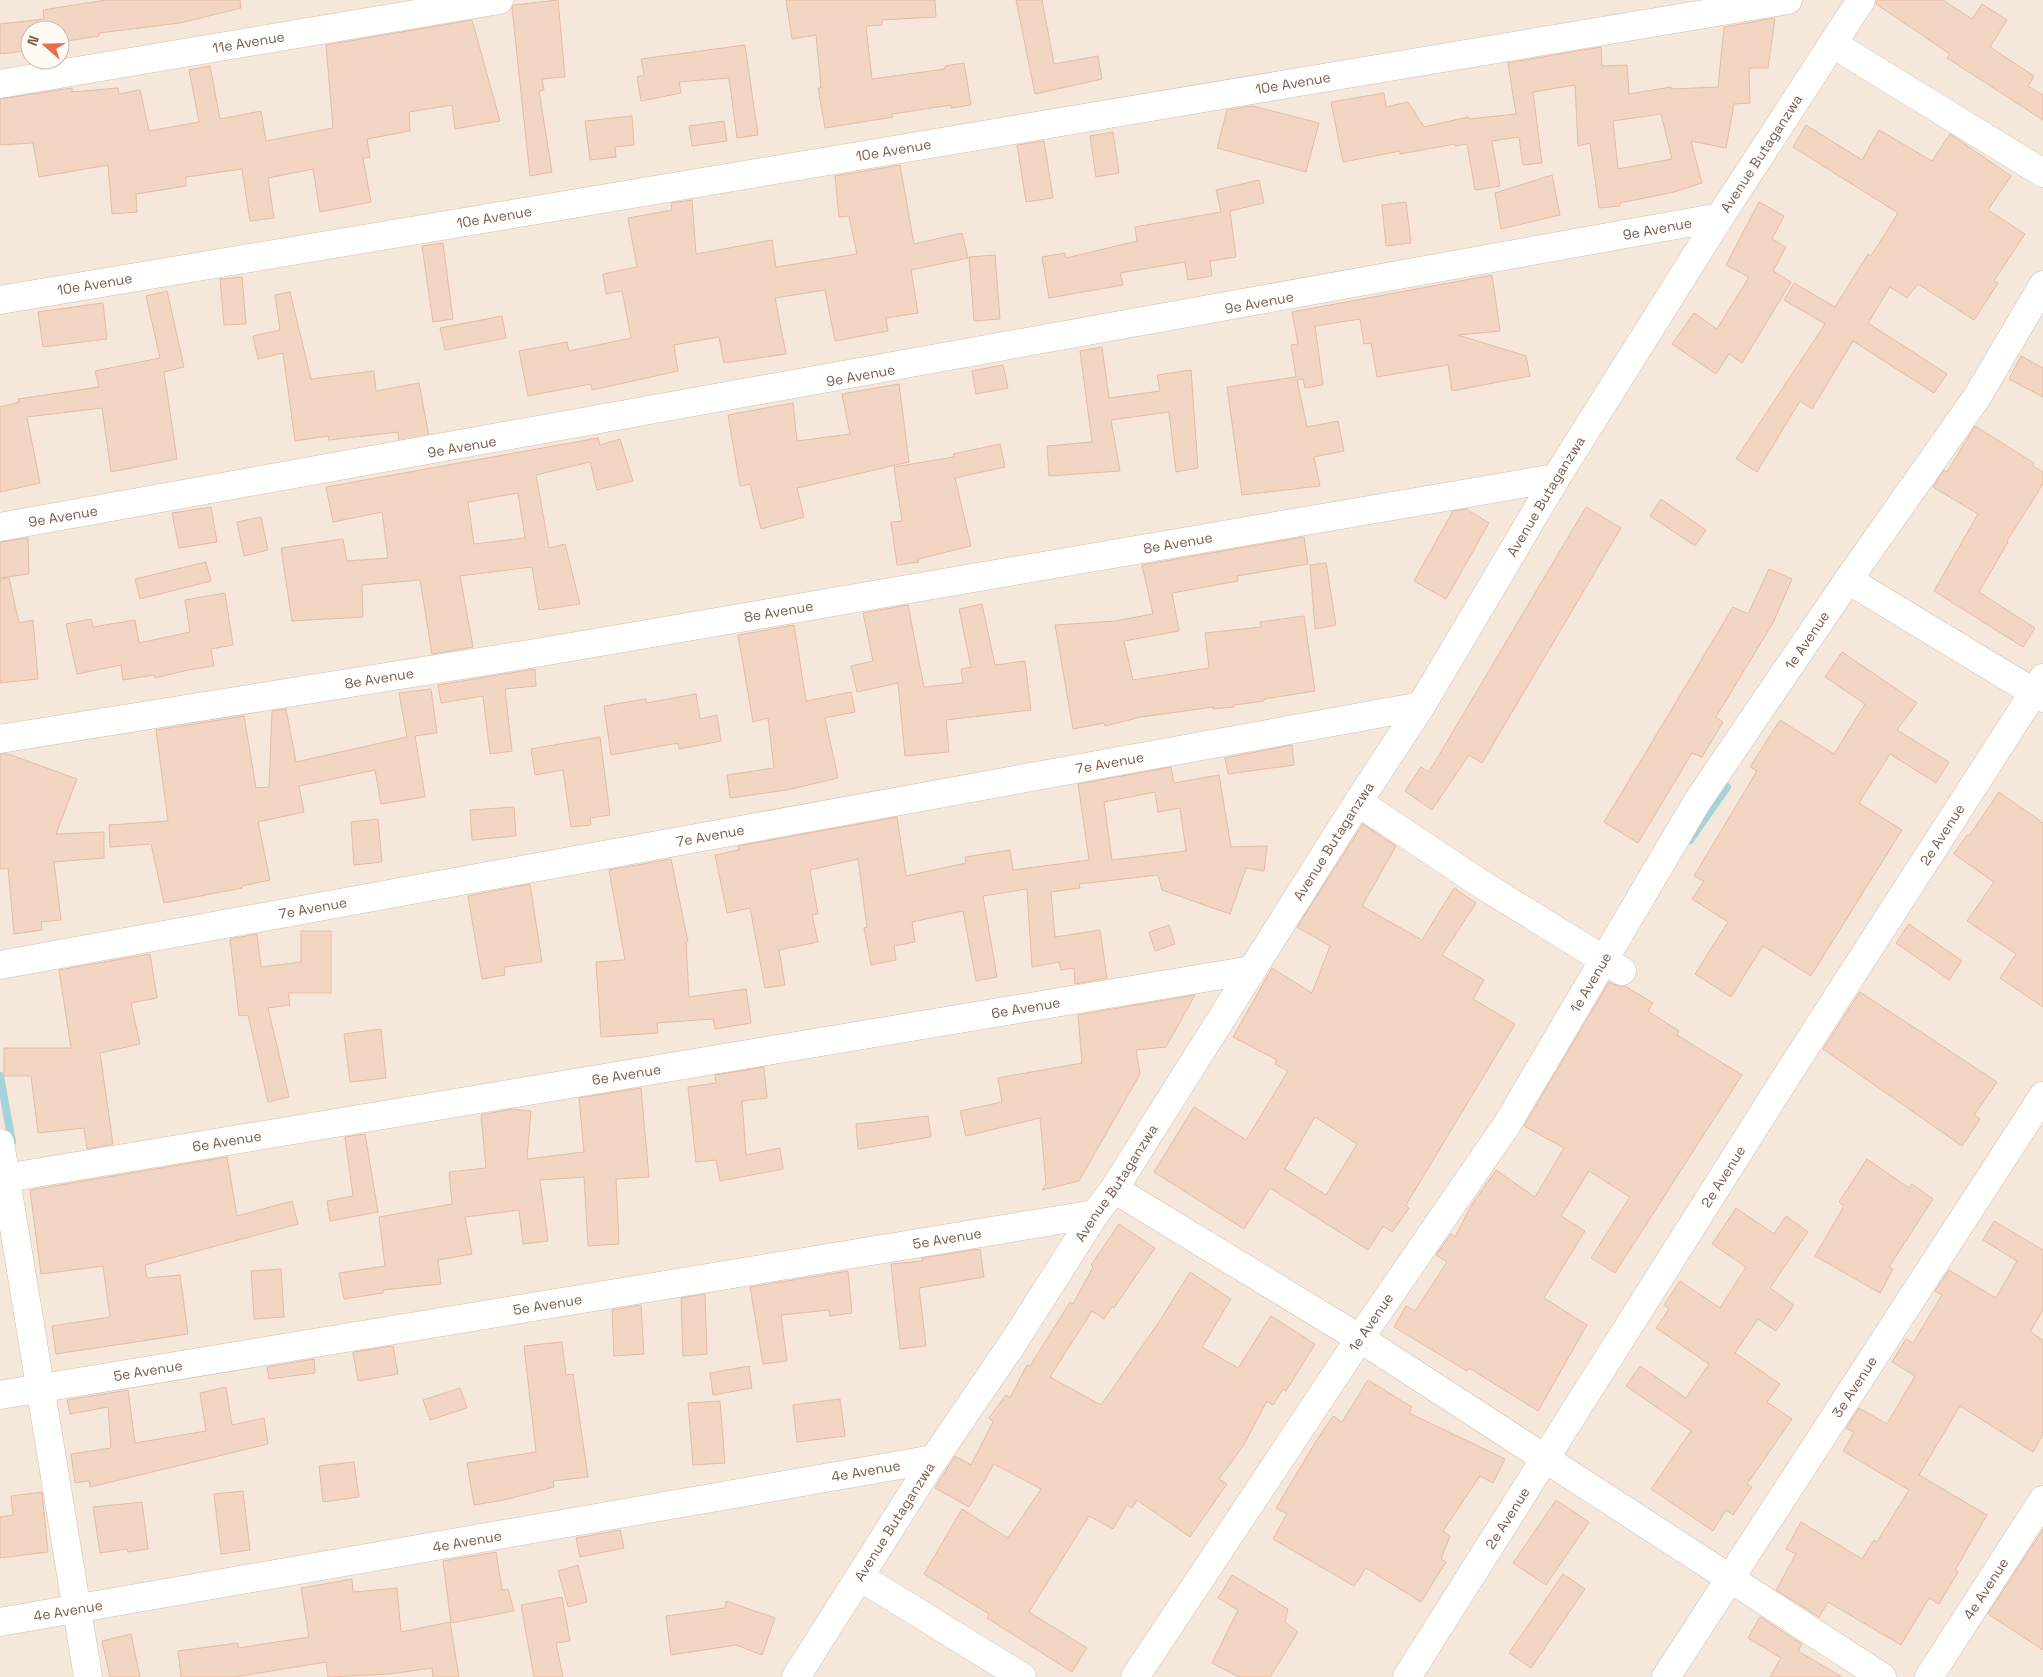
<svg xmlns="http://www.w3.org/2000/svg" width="2043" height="1677" font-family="'Space Grotesk',sans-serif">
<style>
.residential{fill:#f5e8da;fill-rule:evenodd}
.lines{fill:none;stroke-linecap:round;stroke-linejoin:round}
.stream{stroke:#a5d3da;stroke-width:8}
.building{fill:#f3d5c3;stroke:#e6bba3;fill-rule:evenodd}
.minor-casing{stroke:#d1beb0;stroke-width:29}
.minor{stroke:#fff;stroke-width:28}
.labels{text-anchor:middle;stroke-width:4;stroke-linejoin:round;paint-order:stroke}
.street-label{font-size:14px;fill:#7a5c4d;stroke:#fffaf3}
</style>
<rect width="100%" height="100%" fill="#fdf6ec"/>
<path class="residential" d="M0 0H2043V1677H0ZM30 30H60V60H30Z"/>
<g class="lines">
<g class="stream">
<path d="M1690 840 1727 787"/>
<path d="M0 1076 12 1142"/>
</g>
</g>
<g class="building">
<path d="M106 0H240L241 8 180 23 99 33V36L60 42V30H30V47L26 48V51L0 54V24L44 19 43 10Z"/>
<path d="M558 0 565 77 542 79 544 90 539 91 552 172 530 176 512 8 514 5Z"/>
<path d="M786 0H935L936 17 882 20V25L866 26 872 79 945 69V66L964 63 971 105 951 108V105L892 114 893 117 825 128 818 88H821L816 35 792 39Z"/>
<path d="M1016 0H1042L1054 64 1098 56 1102 79 1035 94Z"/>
<path d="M1876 0H1943L1972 19 1982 4 2007 20 1990 47 2034 76 2028 86 2043 95V120L1947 58 1950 54 1876 4Z"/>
<path d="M1775 18 1768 68H1749L1750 103 1734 104 1726 148 1691 141 1702 183 1674 192 1620 203V206L1599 208 1590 143 1578 146 1575 85 1533 92 1542 163 1523 165 1519 137 1492 141 1500 186 1475 190 1467 144 1455 146V144L1400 154V151L1343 162 1331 102 1384 93 1386 107 1408 102 1424 127 1468 117 1469 119 1516 114 1508 63 1601 47 1602 66 1627 65 1629 94 1671 87V89L1718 87 1724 27ZM1661 114 1672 159 1618 169 1613 121Z"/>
<path d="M472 20 500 121 455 129 452 105 409 112 410 131 367 139 370 157 363 158 371 202 320 212 313 169 268 178 274 218 250 221 242 169 186 177V186L136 194 137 212 112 214 108 165 39 177 33 143 0 145V99L72 88V92L118 88 119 94 140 90 149 131 199 122 189 70 210 66 220 119 261 111 266 141 333 128 326 45Z"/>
<path d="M745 45 758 135 737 138 729 78 679 82 681 93 641 101 637 77 644 75 641 59Z"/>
<path d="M1253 106 1319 123 1306 172 1217 148 1227 110Z"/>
<path d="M632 116 634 145 615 147 616 157 590 160 585 121Z"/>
<path d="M724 121 727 141 692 146 689 126Z"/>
<path d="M1806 125 1862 160 1879 130 1932 161 1950 134 2011 176 1988 210 2025 234 1994 281 1998 283 1974 320 1918 284 1907 298 1890 287 1868 323 1947 374 1934 393 1853 341 1812 409 1800 401 1757 472 1736 459 1825 324 1784 300 1794 283 1835 307 1868 254 1871 256 1898 213 1793 147Z"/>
<path d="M1113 132 1119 173 1096 177 1090 136Z"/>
<path d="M1044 141 1053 198 1026 202 1017 145Z"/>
<path d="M900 165 914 244 962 233 968 258 911 270 918 313 886 318 888 331 835 341 825 290 775 298 786 354 724 363 719 337 674 345 678 371 592 390 591 384 528 396 519 351 567 342 569 351 631 338 622 291 606 294 603 274 637 267 628 218 672 210 671 203 692 200 696 254 772 240 776 267 857 254 849 216 839 217 835 176Z"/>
<path d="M1552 175 1560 215 1501 229 1495 193Z"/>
<path d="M1259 180 1264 203 1230 211 1236 257 1210 261 1212 276 1188 280 1185 262 1120 273 1123 285 1049 298 1042 257 1065 253 1066 258 1137 241 1135 227 1221 212 1216 190Z"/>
<path d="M1406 202 1411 243 1386 246 1382 205Z"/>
<path d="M1759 202 1784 216 1772 239 1786 247 1773 271 1791 282 1742 363 1729 354 1716 374 1672 344 1694 313 1717 329 1749 277 1726 265Z"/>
<path d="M443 243 453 319 433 322 422 246Z"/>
<path d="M995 255 1000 319 974 321 969 257Z"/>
<path d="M1492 275 1500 331 1458 335 1526 356 1530 376 1452 391 1448 365 1377 377 1371 343 1364 344 1360 319 1315 326 1323 385 1305 388 1303 379 1297 380 1307 427 1338 421 1344 451 1314 457 1320 486 1242 495 1227 387 1296 377 1291 345 1298 344 1292 312Z"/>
<path d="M242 277 246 324 224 325 220 279Z"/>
<path d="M167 291 184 367 164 372 177 459 111 472 102 408 27 417 40 483 0 492V407L19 402 18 399 99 387 95 371 160 358 146 296Z"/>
<path d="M290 292 311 379 374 371 376 391 419 383 429 437 399 442 398 432 329 440 328 436 295 441 283 353 258 359 253 336 280 330 275 295Z"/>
<path d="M103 303 107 339 43 347 38 312Z"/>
<path d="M502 316 506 338 445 350 440 328Z"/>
<path d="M1102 347 1109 398 1160 391 1157 375 1191 370 1198 468 1176 472 1169 412 1111 420 1120 471 1049 476 1047 446 1092 442 1080 351Z"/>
<path d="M2021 356 2043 368V397L2009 379Z"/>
<path d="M1003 365 1008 388 976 394 972 371Z"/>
<path d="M899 384 909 462 797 488 804 517 761 529 750 484 740 486 728 415 793 403 797 441 850 434 842 394Z"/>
<path d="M1975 426 2034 463 2033 466 2043 472V484L2007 541 2008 542 1979 592 2035 628 2023 647 1934 591 1978 514 1933 487 1944 470 1947 472Z"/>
<path d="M598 438 600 445 620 439 633 481 597 490 590 462 536 475 549 548 565 544 580 604 539 610 532 567 460 576 473 647 432 654 420 580 362 585 363 617 292 621 281 548 343 539 347 561 388 558 382 512 333 522 326 487ZM518 493 525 538 474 544 468 502Z"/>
<path d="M1000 444 1005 467 955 478 971 546 918 559 919 562 897 565 891 522 902 521 894 467 954 457 953 454Z"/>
<path d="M1661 499 1706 530 1695 546 1650 516Z"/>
<path d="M211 507 217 542 179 548 172 513Z"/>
<path d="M1586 507 1621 528 1482 763 1469 755 1432 810 1405 791 1421 767 1429 772Z"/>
<path d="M1466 509 1489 523 1446 599 1414 581 1453 511Z"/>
<path d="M261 517 268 550 244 556 237 522Z"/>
<path d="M1304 537 1308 564 1237 576 1238 581 1172 593 1179 631 1124 641 1133 680 1209 668 1205 633 1261 627 1260 622 1304 616 1315 691 1264 699V701L1234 705V707L1213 709V707L1141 717 1105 726 1104 723 1073 729 1055 625 1115 621 1153 614 1142 565Z"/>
<path d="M28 538 29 574 0 578V542Z"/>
<path d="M206 562 211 581 140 599 135 579Z"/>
<path d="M1326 563 1336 625 1315 629 1310 565Z"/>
<path d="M1769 569 1792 579 1774 621 1716 717 1723 722 1702 757 1692 753 1638 843 1604 822 1733 607 1748 614Z"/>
<path d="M9 578 19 623 33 620 38 679 0 683V579Z"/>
<path d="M225 593 233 645 211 649 214 666 188 670 155 678 154 675 123 680 121 665 77 674 66 624 91 619 93 627 135 620 139 643 190 632 185 600Z"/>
<path d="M982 604 995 665 1025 661 1031 710 946 720 949 752 905 756 898 683 857 692 851 666 873 661 863 613 908 605 924 687 963 683 961 669 971 667 959 609Z"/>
<path d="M794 625 806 701 851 692 855 712 825 718 838 778 787 790 730 798 727 775 774 768 768 718 753 722 738 635Z"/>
<path d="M1842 652 1917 703 1897 730 1949 762 1936 783 1890 754 1859 803 1902 830 1811 976 1763 946 1731 997 1695 974 1728 922 1692 899 1704 881 1694 876 1757 771 1750 767 1780 720 1834 754 1865 704 1825 677Z"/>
<path d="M535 669 536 686 505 689 512 751 490 754 483 696 441 703 438 685Z"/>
<path d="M431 689 437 733 415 736 425 797 381 804 375 770 299 786 304 812 258 822 270 880 242 886V888L164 903 151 844 110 847 109 825 168 821 156 730 244 716 256 788 269 787 272 711 286 709 296 762 407 737 399 693Z"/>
<path d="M696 694 700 719 717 715 721 741 679 749 678 743 611 755 604 706 646 699V703Z"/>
<path d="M600 737 610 815 590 818 591 825 571 827 563 770 535 775 531 749Z"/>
<path d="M1292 745 1294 765 1228 774 1225 758Z"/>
<path d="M0 754H8L77 779 56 834 104 832V858L54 862 61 920 41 922 42 930 14 934 8 868 0 869Z"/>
<path d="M1171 767 1174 783 1219 775 1231 847 1267 846 1264 871 1246 868 1230 914 1162 890 1158 875 1079 884 1080 888 1051 892 1055 937 1100 930 1107 978 1075 984 1074 968 1061 970 1059 962 1032 967 1027 889 983 896 997 977 976 981 963 911 912 922 915 942 894 946 896 960 871 965 864 928 867 927 858 859 810 870 818 914 812 915 818 942 779 950 785 985 765 988 750 908 727 913 715 855 739 850 738 846 897 817 906 876 966 863 965 857 1010 850 1013 870 1089 860 1078 784ZM1155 792 1158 812 1180 808 1186 851 1112 860 1104 802Z"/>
<path d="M1999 792 2043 823V1007L2000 978 2016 954 1967 921 1994 882 1954 854 1967 835 1969 836Z"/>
<path d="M514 807 516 836 472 840 470 810Z"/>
<path d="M378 819 382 862 354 865 351 822Z"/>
<path d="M1363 824 1396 846 1362 906 1422 940 1454 888 1476 903 1442 955 1484 980 1473 999 1515 1024 1406 1205 1409 1208 1392 1232 1383 1226 1368 1250 1270 1188 1244 1229 1154 1172 1194 1107 1246 1140 1288 1071 1275 1064 1277 1060 1233 1037 1272 968 1312 993 1330 946 1297 927ZM1315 1117 1357 1144 1326 1195 1285 1169Z"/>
<path d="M671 859 688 942H686L689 997 746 989 751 1023 715 1029 713 1019 657 1023 658 1033 601 1037 596 962 625 960 609 870Z"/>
<path d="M530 884 542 962 504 967 505 975 482 979 468 896Z"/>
<path d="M1909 924 1962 961 1949 980 1896 943Z"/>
<path d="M1169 925 1175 944 1155 951 1149 932Z"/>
<path d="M301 931H331V993H288L290 1005 268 1008 289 1097 268 1102 248 1015 239 1016 230 939 257 934 261 967 301 962Z"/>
<path d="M150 954 157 998 131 1003 140 1044 100 1053 113 1144 87 1149 84 1128 38 1133 31 1076H4V1048H71L59 970Z"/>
<path d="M1609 982 1621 987 1625 986 1653 1003 1648 1011 1679 1031 1677 1035 1742 1075 1615 1273 1591 1258 1630 1197 1589 1171 1561 1216 1585 1231 1544 1298 1587 1325 1538 1411 1469 1368 1467 1371 1394 1327 1406 1306 1415 1311 1447 1262 1436 1255 1451 1234 1455 1237 1471 1206 1496 1170 1535 1197 1564 1148 1524 1126Z"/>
<path d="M1860 992 1997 1082 1974 1115 1980 1119 1962 1146 1823 1049Z"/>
<path d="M1195 995 1166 1047 1136 1050 1140 1074 1079 1181 1042 1190 1046 1184 1040 1118 966 1136 960 1111 1002 1102 998 1078 1082 1063 1078 1015Z"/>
<path d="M381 1029 386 1078 350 1082 344 1034Z"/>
<path d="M764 1067 767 1098 742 1101 746 1155 780 1148 783 1169 720 1181 716 1160 696 1162 688 1087 716 1083 715 1075Z"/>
<path d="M641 1088 649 1177 616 1179 619 1244 588 1246 584 1177 540 1180 548 1241 523 1244 519 1210 465 1217 472 1254 438 1260 441 1284 383 1290V1293L344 1299 339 1273 385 1266 379 1217 452 1204 449 1172 486 1168 481 1115 512 1109 531 1111 527 1159 584 1152 579 1098Z"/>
<path d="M928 1116 931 1137 858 1149 856 1124Z"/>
<path d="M365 1134 378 1212 330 1221 327 1201 353 1196 345 1137Z"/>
<path d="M227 1157 237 1216 292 1201 298 1224 145 1265 147 1278 180 1275 188 1334 56 1354 52 1326 110 1317 103 1266 41 1274 30 1190Z"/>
<path d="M1867 1159 1909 1188 1912 1184 1933 1199 1889 1267 1893 1269 1880 1293 1815 1256 1844 1206 1839 1202Z"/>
<path d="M1736 1208 1774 1234 1786 1216 1808 1232 1770 1288 1794 1305 1776 1331 1758 1319 1735 1353 1780 1384 1767 1402 1792 1419 1747 1484 1752 1487 1733 1515 1726 1510 1713 1531 1651 1489 1691 1431 1626 1386 1640 1366 1686 1398 1709 1364 1656 1328 1669 1309 1664 1305 1680 1281 1720 1308 1746 1267 1712 1244Z"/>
<path d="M1994 1221 2043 1250V1310L2030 1332 2043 1340V1434L2033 1452 1960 1406 1919 1475 1987 1515 1955 1570 1958 1572 1939 1604 1929 1598 1901 1645 1828 1602 1819 1617 1776 1590 1796 1554 1786 1549 1801 1522 1862 1559 1874 1540 1877 1542 1909 1490 1843 1451 1854 1432 1846 1428 1859 1408 1887 1424 1915 1376 1892 1362 1906 1339 1913 1343 1942 1295 1935 1291 1949 1270 1996 1298 2017 1261 1983 1240Z"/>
<path d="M1119 1224 1155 1248 1114 1308 1112 1307 1104 1319 1092 1311 1050 1377 1101 1405 1161 1319 1190 1272 1231 1299 1202 1347 1238 1368 1271 1316 1315 1344 1286 1391 1283 1389 1273 1405 1267 1401 1243 1446 1219 1479 1227 1484 1190 1537 1137 1500 1132 1508 1127 1505 1113 1529 1089 1516 1029 1612 1087 1648 1072 1672 987 1618 989 1614 924 1574 962 1509 1008 1538 1041 1489 994 1464 969 1507 935 1488 955 1456 971 1465 993 1422 989 1418 1006 1395 1010 1398 1027 1365 1030 1366 1070 1302 1073 1304 1093 1267 1091 1265Z"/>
<path d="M980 1249 984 1277 919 1288 926 1346 900 1349 891 1264 923 1261 922 1258Z"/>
<path d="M281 1269 284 1317 254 1319 251 1271Z"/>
<path d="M848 1271 852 1313 830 1316 829 1310 781 1315 787 1361 763 1364 750 1287Z"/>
<path d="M705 1294 707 1354 683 1356 681 1298Z"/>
<path d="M641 1305 644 1354 614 1356 612 1310Z"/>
<path d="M562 1342 566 1375 573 1374 588 1477 553 1481 554 1487 504 1500 474 1505 467 1463 536 1452 524 1346Z"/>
<path d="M393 1346 398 1374 358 1381 353 1352Z"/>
<path d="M314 1359 315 1373 269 1379 267 1367Z"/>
<path d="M749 1366 752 1388 713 1395 710 1373Z"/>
<path d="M1368 1380 1412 1407 1409 1413 1505 1459 1493 1483 1480 1476 1443 1531 1450 1536 1441 1559 1446 1562 1421 1602 1366 1568 1354 1586 1273 1539 1287 1514 1276 1508 1315 1443 1333 1416 1342 1422Z"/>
<path d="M226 1387 232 1425 264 1418 268 1444 90 1487 89 1481 75 1483 71 1454 111 1448 108 1407 70 1414 67 1400 128 1390 135 1443 206 1431 200 1393Z"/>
<path d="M460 1388 467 1408 430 1420 423 1400Z"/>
<path d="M840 1399 845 1436 797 1442 793 1405Z"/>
<path d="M720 1401 725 1463 693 1465 688 1403Z"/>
<path d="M354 1462 359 1497 323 1502 319 1466Z"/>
<path d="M243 1491 250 1550 221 1554 214 1494Z"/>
<path d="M42 1492 48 1552 0 1558V1517L13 1515 11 1496Z"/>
<path d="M1556 1500 1589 1522 1546 1585 1513 1563Z"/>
<path d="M142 1502 148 1549 128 1552 127 1549 100 1553 93 1507Z"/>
<path d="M2043 1529V1650L1988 1614Z"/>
<path d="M620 1530 624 1548 580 1557 576 1538Z"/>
<path d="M496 1552 502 1590 508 1589 514 1611 451 1623 443 1561Z"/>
<path d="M578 1565 587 1602 568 1607 558 1571Z"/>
<path d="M1563 1574 1585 1589 1531 1668 1509 1653Z"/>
<path d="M1232 1575 1288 1609 1285 1622 1298 1632 1270 1677H1239L1212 1663 1238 1610 1218 1598Z"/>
<path d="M352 1579 353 1592 397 1588 401 1632 450 1622 459 1677H433L432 1668 390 1674 328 1677 326 1662 235 1677H181L178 1651 238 1643V1648L309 1637 301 1588Z"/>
<path d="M562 1597 570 1641 556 1643 563 1677H534L521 1605Z"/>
<path d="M726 1601 775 1618 762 1655 736 1645 671 1655 666 1616 725 1608Z"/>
<path d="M1760 1617 1802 1644 1798 1651 1842 1677H1770L1781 1658 1748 1638Z"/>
<path d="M131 1634 140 1677H110L102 1641Z"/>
</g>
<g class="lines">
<defs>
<g id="minor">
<path d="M1833 44 2043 173"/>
<path id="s1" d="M0 84 499 0"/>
<path id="s2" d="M0 300 1788 0"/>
<path id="s3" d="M0 527C574 429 1147 324 1720 217"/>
<path d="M1848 580 2043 698"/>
<path id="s4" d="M0 739 530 654 1556 478"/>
<path d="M1358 802 1478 882 1622 971"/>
<path id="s5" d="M0 965 1421 706"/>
<path d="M0 1143 88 1677"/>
<path id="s6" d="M0 1179 1252 970"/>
<path d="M1114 1189 1367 1343 1882 1677"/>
<path id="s7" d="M0 1395 1095 1214"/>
<path d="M860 1577 1022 1677"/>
<path id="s8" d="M0 1622C311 1570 622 1513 934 1459"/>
<path id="s9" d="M796 1677 934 1459 1013 1343 1095 1214 1114 1189 1358 802 1421 706 1556 478 1720 217 1861 0"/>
<path id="s10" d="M1135 1677 1360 1338 1506 1126 1697 802 1848 580 1977 397 2043 285"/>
<path id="s11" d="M1407 1677 1788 1074 2043 678"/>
<path id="s12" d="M1666 1677 2043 1096"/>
<path id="s13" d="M1929 1677 2043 1500"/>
</g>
</defs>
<use href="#minor" class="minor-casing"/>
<use href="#minor" class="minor"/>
</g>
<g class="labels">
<g class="street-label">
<text dy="5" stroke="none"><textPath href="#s1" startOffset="252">11e Avenue</textPath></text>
<text dy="5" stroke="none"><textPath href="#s2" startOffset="1311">10e Avenue</textPath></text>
<text dy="5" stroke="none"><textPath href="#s2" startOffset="906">10e Avenue</textPath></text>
<text dy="5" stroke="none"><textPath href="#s9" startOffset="1804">Avenue Butaganzwa</textPath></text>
<text dy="5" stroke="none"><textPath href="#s2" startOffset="501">10e Avenue</textPath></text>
<text dy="5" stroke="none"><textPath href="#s3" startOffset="1684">9e Avenue</textPath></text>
<text dy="5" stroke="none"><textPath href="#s2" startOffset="96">10e Avenue</textPath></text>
<text dy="5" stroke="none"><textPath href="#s3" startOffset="1279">9e Avenue</textPath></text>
<text dy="5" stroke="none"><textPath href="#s3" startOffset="874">9e Avenue</textPath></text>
<text dy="5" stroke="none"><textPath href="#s3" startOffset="469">9e Avenue</textPath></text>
<text dy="5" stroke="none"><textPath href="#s9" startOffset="1399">Avenue Butaganzwa</textPath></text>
<text dy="5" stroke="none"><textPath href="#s3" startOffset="64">9e Avenue</textPath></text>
<text dy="5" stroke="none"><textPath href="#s4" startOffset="1194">8e Avenue</textPath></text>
<text dy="5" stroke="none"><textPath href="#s4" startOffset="789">8e Avenue</textPath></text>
<text dy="5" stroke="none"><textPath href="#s10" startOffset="1236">1e Avenue</textPath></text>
<text dy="5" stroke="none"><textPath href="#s4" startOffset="384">8e Avenue</textPath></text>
<text dy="5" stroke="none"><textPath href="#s5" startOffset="1128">7e Avenue</textPath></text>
<text dy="5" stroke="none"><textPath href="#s5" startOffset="722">7e Avenue</textPath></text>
<text dy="5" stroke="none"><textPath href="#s11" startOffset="998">2e Avenue</textPath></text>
<text dy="5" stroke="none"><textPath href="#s9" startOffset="994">Avenue Butaganzwa</textPath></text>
<text dy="5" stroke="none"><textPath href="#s5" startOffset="318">7e Avenue</textPath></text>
<text dy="5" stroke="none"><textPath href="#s10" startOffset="831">1e Avenue</textPath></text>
<text dy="5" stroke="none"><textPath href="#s6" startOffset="1040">6e Avenue</textPath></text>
<text dy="5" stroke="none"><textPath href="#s6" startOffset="635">6e Avenue</textPath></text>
<text dy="5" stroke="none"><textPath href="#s6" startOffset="230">6e Avenue</textPath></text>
<text dy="5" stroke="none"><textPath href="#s11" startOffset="592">2e Avenue</textPath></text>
<text dy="5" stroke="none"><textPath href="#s9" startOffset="589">Avenue Butaganzwa</textPath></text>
<text dy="5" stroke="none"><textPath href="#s7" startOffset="960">5e Avenue</textPath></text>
<text dy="5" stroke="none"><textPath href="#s7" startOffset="555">5e Avenue</textPath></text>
<text dy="5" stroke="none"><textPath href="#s10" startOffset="426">1e Avenue</textPath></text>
<text dy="5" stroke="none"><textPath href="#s7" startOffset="150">5e Avenue</textPath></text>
<text dy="5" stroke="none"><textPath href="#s12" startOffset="346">3e Avenue</textPath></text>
<text dy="5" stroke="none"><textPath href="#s8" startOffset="879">4e Avenue</textPath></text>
<text dy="5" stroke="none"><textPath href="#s11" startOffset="188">2e Avenue</textPath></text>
<text dy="5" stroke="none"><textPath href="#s9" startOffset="184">Avenue Butaganzwa</textPath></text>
<text dy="5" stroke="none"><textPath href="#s8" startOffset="474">4e Avenue</textPath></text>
<text dy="5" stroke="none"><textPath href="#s13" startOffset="105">4e Avenue</textPath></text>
<text dy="5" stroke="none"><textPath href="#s8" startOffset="69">4e Avenue</textPath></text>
</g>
</g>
<g transform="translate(45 45) rotate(290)"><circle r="24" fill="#fffaf3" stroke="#cabbb1"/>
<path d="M0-4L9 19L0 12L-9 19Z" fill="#e76f51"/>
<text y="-8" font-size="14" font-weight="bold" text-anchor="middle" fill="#7a5c4d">N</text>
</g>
</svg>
